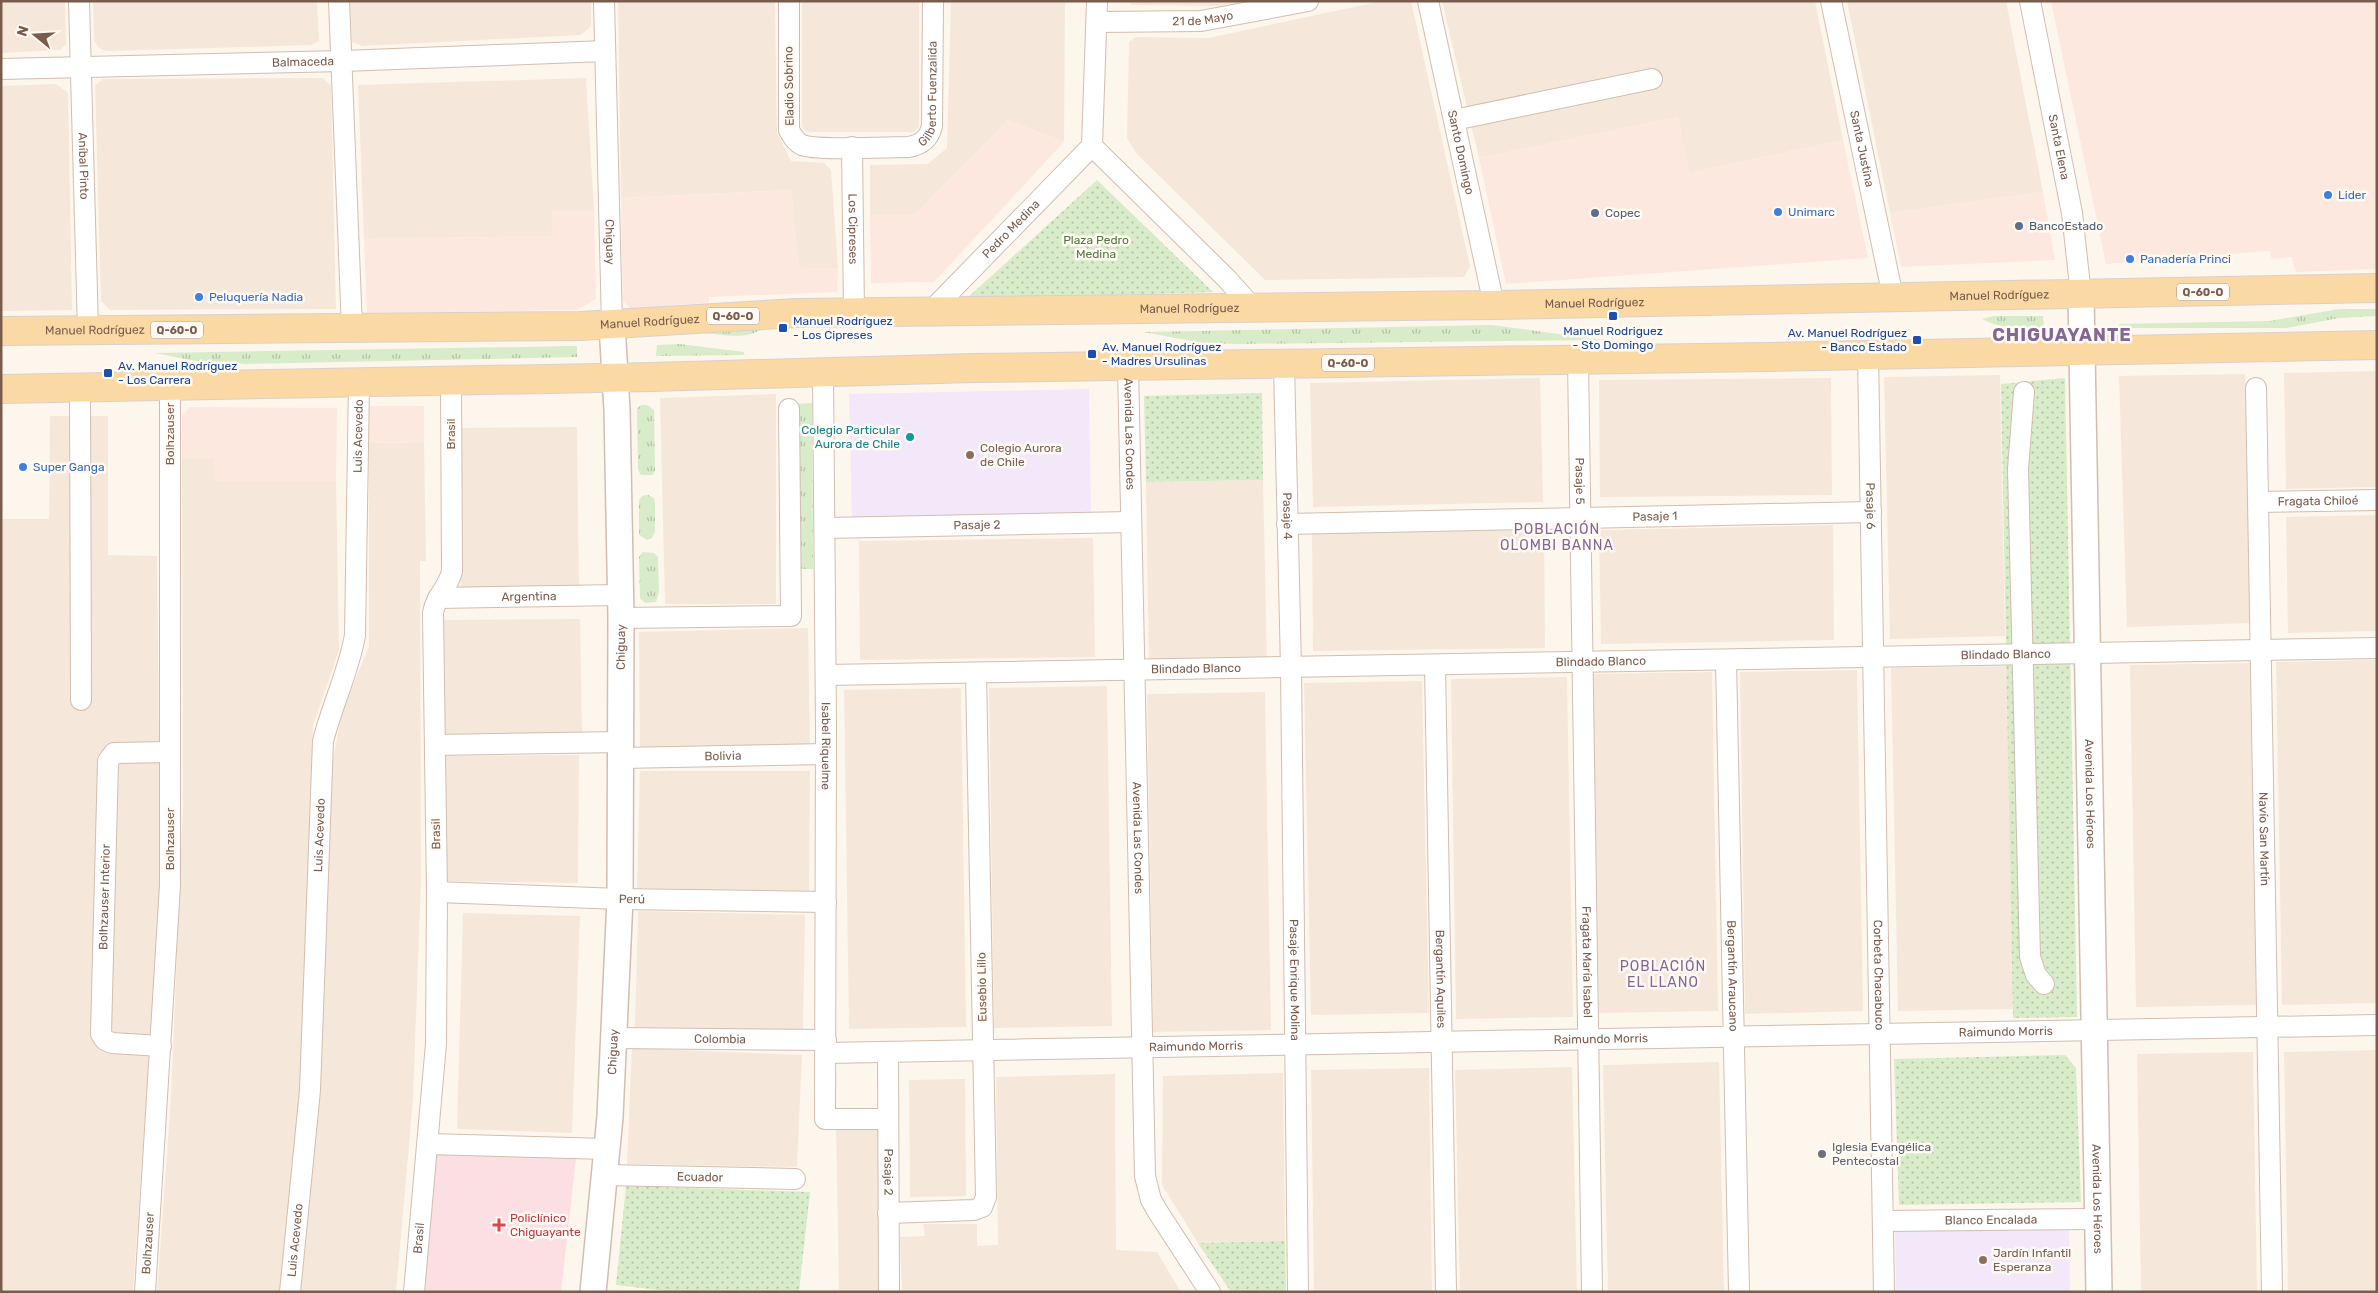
<svg xmlns="http://www.w3.org/2000/svg" width="2378" height="1293" font-family="Rubik,sans-serif">
<style>
.residential{fill:#f5e8da}
.commercial{fill:#fde8e0}
.education{fill:#f3e8fa}
.medical{fill:#fbdfe3}
.grass{fill:url(#grass-tufts)}
.park{fill:url(#park-dots)}
.lines{fill:none;stroke-linecap:round;stroke-linejoin:round}
.minor-casing{stroke:#d1beb0;stroke-width:22}
.tertiary-casing{stroke:#d1beb0;stroke-width:28}
.primary-casing{stroke:#dad1cd;stroke-width:30}
.minor{stroke:#fff;stroke-width:20}
.tertiary{stroke:#fff;stroke-width:25}
.primary{stroke:#fbd9a5;stroke-width:28}
.shop-dot{fill:#3f7fe0;stroke:#fffaf3;stroke-width:2}
.service-dot{fill:#5c6f8a;stroke:#fffaf3;stroke-width:2}
.transit-dot{fill:#1a4fb4;stroke:#fffaf3;stroke-width:2}
.culture-dot{fill:#0f9aa8;stroke:#fffaf3;stroke-width:2}
.education-dot{fill:#8d6e63;stroke:#fffaf3;stroke-width:2}
.worship-dot{fill:#6b7280;stroke:#fffaf3;stroke-width:2}
.health-dot{fill:#e0444e;stroke:#fffaf3;stroke-width:2}
.labels{text-anchor:middle;stroke-width:5;stroke-linejoin:round;paint-order:stroke}
.shield{fill:#fffaf3;stroke:#a28b7f;stroke-width:1}
.shield-label{font-size:11px;font-weight:bold;fill:#7a5c4d}
.street-label{font-size:12px;fill:#7a5c4d;stroke:#fffaf3}
.shop-label{font-size:12px;fill:#366cbe;stroke:#fffaf3;text-anchor:start}
.service-label{font-size:12px;fill:#4e5e75;stroke:#fffaf3;text-anchor:start}
.park-label{font-size:12px;fill:#537a41;stroke:#fffaf3}
.transit-label{font-size:12px;fill:#164399;stroke:#fffaf3;text-anchor:start}
.culture-label{font-size:12px;fill:#0d838f;stroke:#fffaf3;text-anchor:end}
.education-label{font-size:12px;fill:#785e54;stroke:#fffaf3;text-anchor:start}
.worship-label{font-size:12px;fill:#5b616d;stroke:#fffaf3;text-anchor:start}
.health-label{font-size:12px;fill:#be3a42;stroke:#fffaf3;text-anchor:start}
.neighbourhood-label{font-size:14px;letter-spacing:1px;fill:#846695;stroke:#fffaf3}
.district-label{font-size:18px;font-weight:bold;letter-spacing:1px;fill:#846695;stroke:#fffaf3}
</style>
<defs>
<pattern id="grass-tufts" width="24" height="20" patternUnits="userSpaceOnUse" patternTransform="scale(1.25)"><rect width="24" height="20" fill="#d8ecc9"/><path d="M3 7l-1-3M5 7V3M7 7l1-3M15 17l-1-3M17 17v-4M19 17l1-3" fill="none" stroke="#b4c2a5"/></pattern>
<pattern id="park-dots" width="8" height="8" patternUnits="userSpaceOnUse" patternTransform="scale(1.25)"><rect width="8" height="8" fill="#d8ecc9"/><path d="M2 2h.1M6 6h.1" fill="none" stroke="#b4c2a5" stroke-width="1.8" stroke-linecap="round"/></pattern>
</defs>
<rect width="100%" height="100%" fill="#fdf6ec"/>
<g class="residential">
<path d="M1 1H65L66 44 60 50 1 53Z"/>
<path d="M93 1H317L319 41 312 45 106 51 99 48 94 41Z"/>
<path d="M350 1H591V26L581 35 363 46 352 42Z"/>
<path d="M618 1H775L777 133 791 161 824 163 831 170 838 268 799 269 791 190 621 198Z"/>
<path d="M802 1H919V126L914 132H807L802 127Z"/>
<path d="M951 1H1065L1064 142 1008 120 915 215H870V165L928 164 947 148Z"/>
<path d="M1131 1H1246L1219 6 1131 5Z"/>
<path d="M1382 1H1411L1470 266 1464 277 1265 280 1136 153 1127 138 1129 42 1136 37 1208 38Z"/>
<path d="M1442 1H1815L1843 140 1689 173 1678 117 1479 158Z"/>
<path d="M1847 1H2006L2043 192 1890 213Z"/>
<path d="M323 78 331 86 336 309 110 310 101 301 95 86 103 79Z"/>
<path d="M586 78 594 210H552V236L364 239 358 85Z"/>
<path d="M56 84 68 93 72 310 1 311V86Z"/>
<path d="M2377 371V487L2286 489 2284 373Z"/>
<path d="M2245 374 2253 623 2127 627 2119 376Z"/>
<path d="M2000 375 2005 636 1890 639 1884 377Z"/>
<path d="M1540 378 1543 502 1313 507 1310 383Z"/>
<path d="M1831 378 1832 495 1600 497 1599 380Z"/>
<path d="M776 394V604H665L660 398Z"/>
<path d="M50 416H108V555L157 556 160 830 159 909 133 1292H1V519H49Z"/>
<path d="M577 427 579 591 461 593 460 428Z"/>
<path d="M424 442 426 561H420L421 880 413 1099 396 1292H299L320 1091 331 771 342 712 369 646V443Z"/>
<path d="M182 458H214V481H336L339 650 313 725 303 1050 296 1148 281 1292H157L171 1097 183 804Z"/>
<path d="M1263 480 1267 662 1149 665 1146 482Z"/>
<path d="M2377 515V631L2288 633 2286 517Z"/>
<path d="M1833 525 1834 640 1601 644 1599 530Z"/>
<path d="M1544 530 1545 648 1313 651 1312 533Z"/>
<path d="M1093 538 1095 657 860 660 859 541Z"/>
<path d="M580 619 582 735 440 737 439 620Z"/>
<path d="M808 628 810 747 640 749 639 632Z"/>
<path d="M2377 660V1003L2282 1005 2276 662Z"/>
<path d="M2250 663 2256 1005 2136 1007 2130 665Z"/>
<path d="M2007 666 2013 1009 1898 1011 1891 668Z"/>
<path d="M1857 670 1863 1011 1745 1014 1740 672Z"/>
<path d="M1712 672 1718 1011 1599 1013 1593 674Z"/>
<path d="M1567 677 1573 1017 1456 1019 1451 679Z"/>
<path d="M1422 681 1429 1013 1311 1015 1304 683Z"/>
<path d="M1107 686 1112 1026 994 1028 989 688Z"/>
<path d="M961 688 966 1027 849 1029 844 690Z"/>
<path d="M1265 692 1271 1030 1153 1032 1147 694Z"/>
<path d="M579 755 578 883 443 881 442 756Z"/>
<path d="M640 771H810L809 891 637 888Z"/>
<path d="M638 911 805 915 803 1031 635 1027Z"/>
<path d="M463 913 580 916 572 1133 457 1129Z"/>
<path d="M632 1048 802 1055 797 1167 627 1164Z"/>
<path d="M2377 1050V1292H2288L2284 1052Z"/>
<path d="M2253 1052 2257 1292H2141L2137 1054Z"/>
<path d="M1719 1062 1724 1292H1608L1603 1065Z"/>
<path d="M1572 1067 1577 1292H1460L1455 1070Z"/>
<path d="M1429 1068 1432 1292H1314L1311 1070Z"/>
<path d="M1283 1073 1285 1241 1198 1243 1162 1185 1163 1076Z"/>
<path d="M1115 1074 1116 1250 1157 1252 1181 1292H902L900 1237 925 1236 923 1224H977V1246L998 1245 996 1077Z"/>
<path d="M965 1079 966 1196 910 1197 909 1080Z"/>
<path d="M836 1125H879L881 1292H839Z"/>
</g>
<g class="commercial">
<path d="M2051 1H2377V269L2296 272 2292 257 2272 259 2269 251 2106 264Z"/>
<path d="M1678 117 1689 173 1843 140 1868 258 1506 284 1479 158Z"/>
<path d="M1008 120 1064 142 934 282 871 283 870 215H915Z"/>
<path d="M791 190 799 269 838 268 837 292 709 297V303L671 305 672 312H634L623 301 621 198Z"/>
<path d="M2043 192 2055 260 1901 267 1890 213Z"/>
<path d="M552 210H594L596 299 577 310 367 313 364 239 552 236Z"/>
<path d="M368 406H424V442L369 443Z"/>
<path d="M190 407 337 408 336 481H214V458H182V416Z"/>
</g>
<g class="education">
<path d="M1089 389 1091 515 852 521 849 394Z"/>
<path d="M2069 1225 2070 1292H1896L1895 1229Z"/>
</g>
<path class="medical" d="M436 1153 576 1158 561 1292H422Z"/>
<g class="grass">
<path d="M2339 309H2377V316L2339 318 2287 328H2120L2119 324 2270 321Z"/>
<path d="M1993 316H2043L2044 329C2024 329 1999 329 1982 319Z"/>
<path d="M1492 325 1603 340 1237 344 1203 343 1143 332Z"/>
<path d="M763 328C746 342 714 333 692 332Z"/>
<path d="M680 344 744 352V355L656 356 657 345Z"/>
<path d="M577 346V357L246 364 195 361 155 353Z"/>
<path d="M122 369 160 370 201 374 123 378Z"/>
<path d="M812 403 813 569H796L795 404Z"/>
<path d="M642 405H647L654 410 655 470 653 475H641L638 470 637 413V408Z"/>
<path d="M648 495 654 498 655 502V531L652 538 647 540 639 535V500L642 496Z"/>
<path d="M643 552 654 553 658 557 659 592 656 602 645 603 640 598 639 557Z"/>
</g>
<g class="park">
<path d="M1097 180 1213 292 965 300Z"/>
<path d="M2065 378 2077 1017 2013 1018 2001 384Z"/>
<path d="M1262 393 1263 480 1146 482 1144 396Z"/>
<path d="M2065 1055 2076 1068 2081 1202 1899 1205 1894 1059Z"/>
<path d="M626 1186 810 1192 799 1292H676L616 1285Z"/>
<path d="M1285 1241 1286 1292H1231L1198 1243Z"/>
</g>
<g class="lines">
<defs>
<g id="minor">
<path id="s1" d="M79 1 88 330"/>
<path d="M339 1 352 329"/>
<path id="s2" d="M604 1 612 325"/>
<path id="s3" d="M789 1V130C792 136 796 142 802 145 817 151 887 147 908 147 921 145 929 139 932 126L933 1"/>
<path id="s4" d="M1428 1 1494 305"/>
<path id="s5" d="M1831 1 1893 297"/>
<path id="s6" d="M2030 1 2072 213 2081 295"/>
<path id="s7" d="M1098 22 1201 21 1308 1"/>
<path id="s8" d="M1 69 343 61 605 51"/>
<path d="M1454 120 1652 79"/>
<path d="M1092 146 1227 279 1253 308"/>
<path id="s9" d="M852 147 854 312"/>
<path id="s10" d="M930 312 1092 146 1097 1"/>
<path id="s11" d="M1868 355 1884 1292"/>
<path id="s12" d="M1578 360 1592 1292"/>
<path id="s13" d="M1284 364 1291 668 1298 1292"/>
<path id="s14" d="M1128 366 1145 1176 1151 1200 1158 1212 1210 1292"/>
<path id="s15" d="M823 372 826 727 825 1119H888"/>
<path d="M80 388 81 700"/>
<path id="s16" d="M2256 388 2272 1292"/>
<path d="M2024 392 2018 469 2030 957 2036 975 2044 984"/>
<path id="s17" d="M2258 502 2377 500"/>
<path id="s18" d="M1287 524 1871 512"/>
<path id="s19" d="M825 528 1130 522"/>
<path id="s20" d="M438 598 621 595"/>
<path d="M621 618 791 616 789 409"/>
<path id="s21" d="M1726 660 1739 1292"/>
<path id="s22" d="M1435 665 1446 1292"/>
<path id="s23" d="M826 675 2377 648"/>
<path d="M435 745 621 742"/>
<path id="s24" d="M621 758 826 754"/>
<path id="s25" d="M437 892 620 899 826 902"/>
<path id="s26" d="M615 1038 826 1040"/>
<path id="s27" d="M161 1046 112 1043 105 1040 101 1034 108 761 114 753 170 752"/>
<path id="s28" d="M888 1052 889 1292"/>
<path id="s29" d="M826 1053 2377 1025"/>
<path d="M429 1144 607 1149"/>
<path id="s30" d="M605 1175 795 1179"/>
<path d="M888 1213 974 1210 982 1207 986 1197 976 673"/>
<path id="s31" d="M1883 1221 2098 1219"/>
<path id="s32" d="M145 1292 170 885V386"/>
<path id="s33" d="M290 1292 310 1090 323 741C332 705 349 671 355 635L359 383"/>
<path id="s34" d="M414 1292 436 1044 437 892 433 613C435 597 449 587 452 571L451 381"/>
</g>
<g id="tertiary">
<path id="s35" d="M2081 295 2099 1292"/>
<path id="s36" d="M593 1292 610 1117 620 899 621 618 617 409 612 325"/>
</g>
<g id="primary">
<path id="s37" d="M1 331 580 326 797 313 1494 305 2377 288"/>
<path d="M1 389 652 377 974 368 1768 357 2377 345"/>
</g>
</defs>
<use href="#minor" class="minor-casing"/>
<use href="#tertiary" class="tertiary-casing"/>
<use href="#primary" class="primary-casing"/>
<use href="#minor" class="minor"/>
<use href="#tertiary" class="tertiary"/>
<use href="#primary" class="primary"/>
</g>
<g class="shop-dot">
<circle cx="2328" cy="195" r="5"/>
<circle cx="1778" cy="212" r="5"/>
<circle cx="2130" cy="259" r="5"/>
<circle cx="199" cy="297" r="5"/>
<circle cx="23" cy="467" r="5"/>
</g>
<g class="service-dot">
<circle cx="1595" cy="213" r="5"/>
<circle cx="2019" cy="226" r="5"/>
</g>
<g class="transit-dot">
<rect x="1608" y="311" width="10" height="10" rx="2.5"/>
<rect x="778" y="323" width="10" height="10" rx="2.5"/>
<rect x="1912" y="335" width="10" height="10" rx="2.5"/>
<rect x="1087" y="349" width="10" height="10" rx="2.5"/>
<rect x="103" y="368" width="10" height="10" rx="2.5"/>
</g>
<circle class="culture-dot" cx="910" cy="437" r="5"/>
<g class="education-dot">
<circle cx="970" cy="455" r="5"/>
<circle cx="1983" cy="1260" r="5"/>
</g>
<circle class="worship-dot" cx="1822" cy="1154" r="5"/>
<path class="health-dot" d="M496.5 1217.5h5v5h5v5h-5v5h-5v-5h-5v-5h5z"/>
<g class="labels">
<g class="shield">
<rect x="2177" y="283.5" width="52" height="17" rx="4"/>
<rect x="707" y="307.5" width="52" height="17" rx="4"/>
<rect x="151" y="321.5" width="52" height="17" rx="4"/>
<rect x="1322" y="354.5" width="52" height="17" rx="4"/>
</g>
<g class="shield-label">
<text x="2203" y="296">Q-60-O</text>
<text x="733" y="320">Q-60-O</text>
<text x="177" y="334">Q-60-O</text>
<text x="1348" y="367">Q-60-O</text>
</g>
<g class="street-label">
<text dy="4" stroke="none"><textPath href="#s7" startOffset="105">21 de Mayo</textPath></text>
<text dy="4" stroke="none"><textPath href="#s8" startOffset="302">Balmaceda</textPath></text>
<text transform="translate(789 86) rotate(-91)" y="4">Eladio Sobrino</text>
<text dy="4" stroke="none"><textPath href="#s3" startOffset="321">Gilberto Fuenzalida</textPath></text>
<text dy="4" stroke="none"><textPath href="#s6" startOffset="149">Santa Elena</textPath></text>
<text dy="4" stroke="none"><textPath href="#s5" startOffset="151">Santa Justina</textPath></text>
<text dy="4" stroke="none"><textPath href="#s4" startOffset="155">Santo Domingo</textPath></text>
<text dy="4" stroke="none"><textPath href="#s1" startOffset="165">Aníbal Pinto</textPath></text>
<text dy="4" stroke="none"><textPath href="#s10" startOffset="116">Pedro Medina</textPath></text>
<text dy="4" stroke="none"><textPath href="#s9" startOffset="82">Los Cipreses</textPath></text>
<text dy="4" stroke="none"><textPath href="#s2" startOffset="241">Chiguay</textPath></text>
<text dy="4" stroke="none"><textPath href="#s37" startOffset="1999">Manuel Rodríguez</textPath></text>
<text dy="4" stroke="none"><textPath href="#s37" startOffset="1594">Manuel Rodríguez</textPath></text>
<text dy="4" stroke="none"><textPath href="#s37" startOffset="1189">Manuel Rodríguez</textPath></text>
<text dy="4" stroke="none"><textPath href="#s37" startOffset="649">Manuel Rodríguez</textPath></text>
<text dy="4" stroke="none"><textPath href="#s37" startOffset="94">Manuel Rodríguez</textPath></text>
<text dy="4" stroke="none"><textPath href="#s14" startOffset="68">Avenida Las Condes</textPath></text>
<text transform="translate(170 434) rotate(-90)" y="4">Bolhzauser</text>
<text transform="translate(451 434) rotate(-90)" y="4">Brasil</text>
<text dy="4" stroke="none"><textPath href="#s33" startOffset="862">Luis Acevedo</textPath></text>
<text dy="4" stroke="none"><textPath href="#s12" startOffset="121">Pasaje 5</textPath></text>
<text dy="4" stroke="none"><textPath href="#s17" startOffset="60">Fragata Chiloé</textPath></text>
<text dy="4" stroke="none"><textPath href="#s11" startOffset="151">Pasaje 6</textPath></text>
<text dy="4" stroke="none"><textPath href="#s13" startOffset="152">Pasaje 4</textPath></text>
<text dy="4" stroke="none"><textPath href="#s18" startOffset="368">Pasaje 1</textPath></text>
<text dy="4" stroke="none"><textPath href="#s19" startOffset="152">Pasaje 2</textPath></text>
<text dy="4" stroke="none"><textPath href="#s20" startOffset="91">Argentina</textPath></text>
<text dy="4" stroke="none"><textPath href="#s36" startOffset="646">Chiguay</textPath></text>
<text dy="4" stroke="none"><textPath href="#s23" startOffset="1180">Blindado Blanco</textPath></text>
<text dy="4" stroke="none"><textPath href="#s23" startOffset="775">Blindado Blanco</textPath></text>
<text dy="4" stroke="none"><textPath href="#s23" startOffset="370">Blindado Blanco</textPath></text>
<text dy="4" stroke="none"><textPath href="#s15" startOffset="374">Isabel Riquelme</textPath></text>
<text dy="4" stroke="none"><textPath href="#s24" startOffset="102">Bolivia</textPath></text>
<text dy="4" stroke="none"><textPath href="#s35" startOffset="499">Avenida Los Héroes</textPath></text>
<text transform="translate(436 834) rotate(-91)" y="4">Brasil</text>
<text dy="4" stroke="none"><textPath href="#s33" startOffset="458">Luis Acevedo</textPath></text>
<text dy="4" stroke="none"><textPath href="#s14" startOffset="472">Avenida Las Condes</textPath></text>
<text transform="translate(170 839) rotate(-90)" y="4">Bolhzauser</text>
<text dy="4" stroke="none"><textPath href="#s16" startOffset="451">Navío San Martín</textPath></text>
<text dy="4" stroke="none"><textPath href="#s27" startOffset="201">Bolhzauser Interior</textPath></text>
<text dy="4" stroke="none"><textPath href="#s25" startOffset="195">Perú</textPath></text>
<text dy="4" stroke="none"><textPath href="#s12" startOffset="602">Fragata María Isabel</textPath></text>
<text dy="4" stroke="none"><textPath href="#s11" startOffset="620">Corbeta Chacabuco</textPath></text>
<text dy="4" stroke="none"><textPath href="#s21" startOffset="316">Bergantín Araucano</textPath></text>
<text dy="4" stroke="none"><textPath href="#s22" startOffset="314">Bergantín Aquiles</textPath></text>
<text dy="4" stroke="none"><textPath href="#s13" startOffset="616">Pasaje Enrique Molina</textPath></text>
<text transform="translate(982 987) rotate(-91)" y="4">Eusebio Lillo</text>
<text dy="4" stroke="none"><textPath href="#s29" startOffset="1180">Raimundo Morris</textPath></text>
<text dy="4" stroke="none"><textPath href="#s29" startOffset="775">Raimundo Morris</textPath></text>
<text dy="4" stroke="none"><textPath href="#s26" startOffset="105">Colombia</textPath></text>
<text dy="4" stroke="none"><textPath href="#s29" startOffset="370">Raimundo Morris</textPath></text>
<text dy="4" stroke="none"><textPath href="#s36" startOffset="241">Chiguay</textPath></text>
<text dy="4" stroke="none"><textPath href="#s28" startOffset="120">Pasaje 2</textPath></text>
<text dy="4" stroke="none"><textPath href="#s30" startOffset="95">Ecuador</textPath></text>
<text dy="4" stroke="none"><textPath href="#s35" startOffset="904">Avenida Los Héroes</textPath></text>
<text dy="4" stroke="none"><textPath href="#s31" startOffset="108">Blanco Encalada</textPath></text>
<text dy="4" stroke="none"><textPath href="#s34" startOffset="54">Brasil</textPath></text>
<text dy="4" stroke="none"><textPath href="#s33" startOffset="52">Luis Acevedo</textPath></text>
<text dy="4" stroke="none"><textPath href="#s32" startOffset="49">Bolhzauser</textPath></text>
</g>
<g class="shop-label">
<text x="2338" y="199">Lider</text>
<text x="1788" y="216">Unimarc</text>
<text x="2140" y="263">Panadería Princi</text>
<text x="209" y="301">Peluquería Nadia</text>
<text x="33" y="471">Super Ganga</text>
</g>
<g class="service-label">
<text x="1605" y="217">Copec</text>
<text x="2029" y="230">BancoEstado</text>
</g>
<g class="park-label">
<text x="1096" y="244">Plaza Pedro<tspan x="1096" dy="14">Medina</tspan></text>
</g>
<g class="transit-label">
<text x="793" y="325">Manuel Rodríguez<tspan x="793" dy="14">- Los Cipreses</tspan></text>
<text x="1613" y="335" text-anchor="middle">Manuel Rodriguez<tspan x="1613" dy="14">- Sto Domingo</tspan></text>
<text x="1907" y="337" text-anchor="end">Av. Manuel Rodríguez<tspan x="1907" dy="14">- Banco Estado</tspan></text>
<text x="1102" y="351">Av. Manuel Rodríguez<tspan x="1102" dy="14">- Madres Ursulinas</tspan></text>
<text x="118" y="370">Av. Manuel Rodríguez<tspan x="118" dy="14">- Los Carrera</tspan></text>
</g>
<g class="culture-label">
<text x="900" y="434">Colegio Particular<tspan x="900" dy="14">Aurora de Chile</tspan></text>
</g>
<g class="education-label">
<text x="980" y="452">Colegio Aurora<tspan x="980" dy="14">de Chile</tspan></text>
<text x="1993" y="1257">Jardín Infantil<tspan x="1993" dy="14">Esperanza</tspan></text>
</g>
<g class="worship-label">
<text x="1832" y="1151">Iglesia Evangélica<tspan x="1832" dy="14">Pentecostal</tspan></text>
</g>
<g class="health-label">
<text x="510" y="1222">Policlínico<tspan x="510" dy="14">Chiguayante</tspan></text>
</g>
<g class="neighbourhood-label">
<text x="1557" y="534">POBLACIÓN<tspan x="1557" dy="16">OLOMBI BANNA</tspan></text>
<text x="1663" y="971">POBLACIÓN<tspan x="1663" dy="16">EL LLANO</tspan></text>
</g>
<g class="district-label">
<text x="2062" y="341">CHIGUAYANTE</text>
</g>
</g>
<rect width="2378" height="1293" fill="none" stroke="#7a5c4d" stroke-width="5"/>
<g transform="translate(35 35) rotate(288)" stroke="#fffaf3" stroke-width="4" paint-order="stroke">
<path d="M0-4L9 19L0 12L-9 19Z" fill="#7a5c4d"/>
<text y="-8" font-size="14" font-weight="bold" text-anchor="middle" fill="#7a5c4d">N</text>
</g>
</svg>
